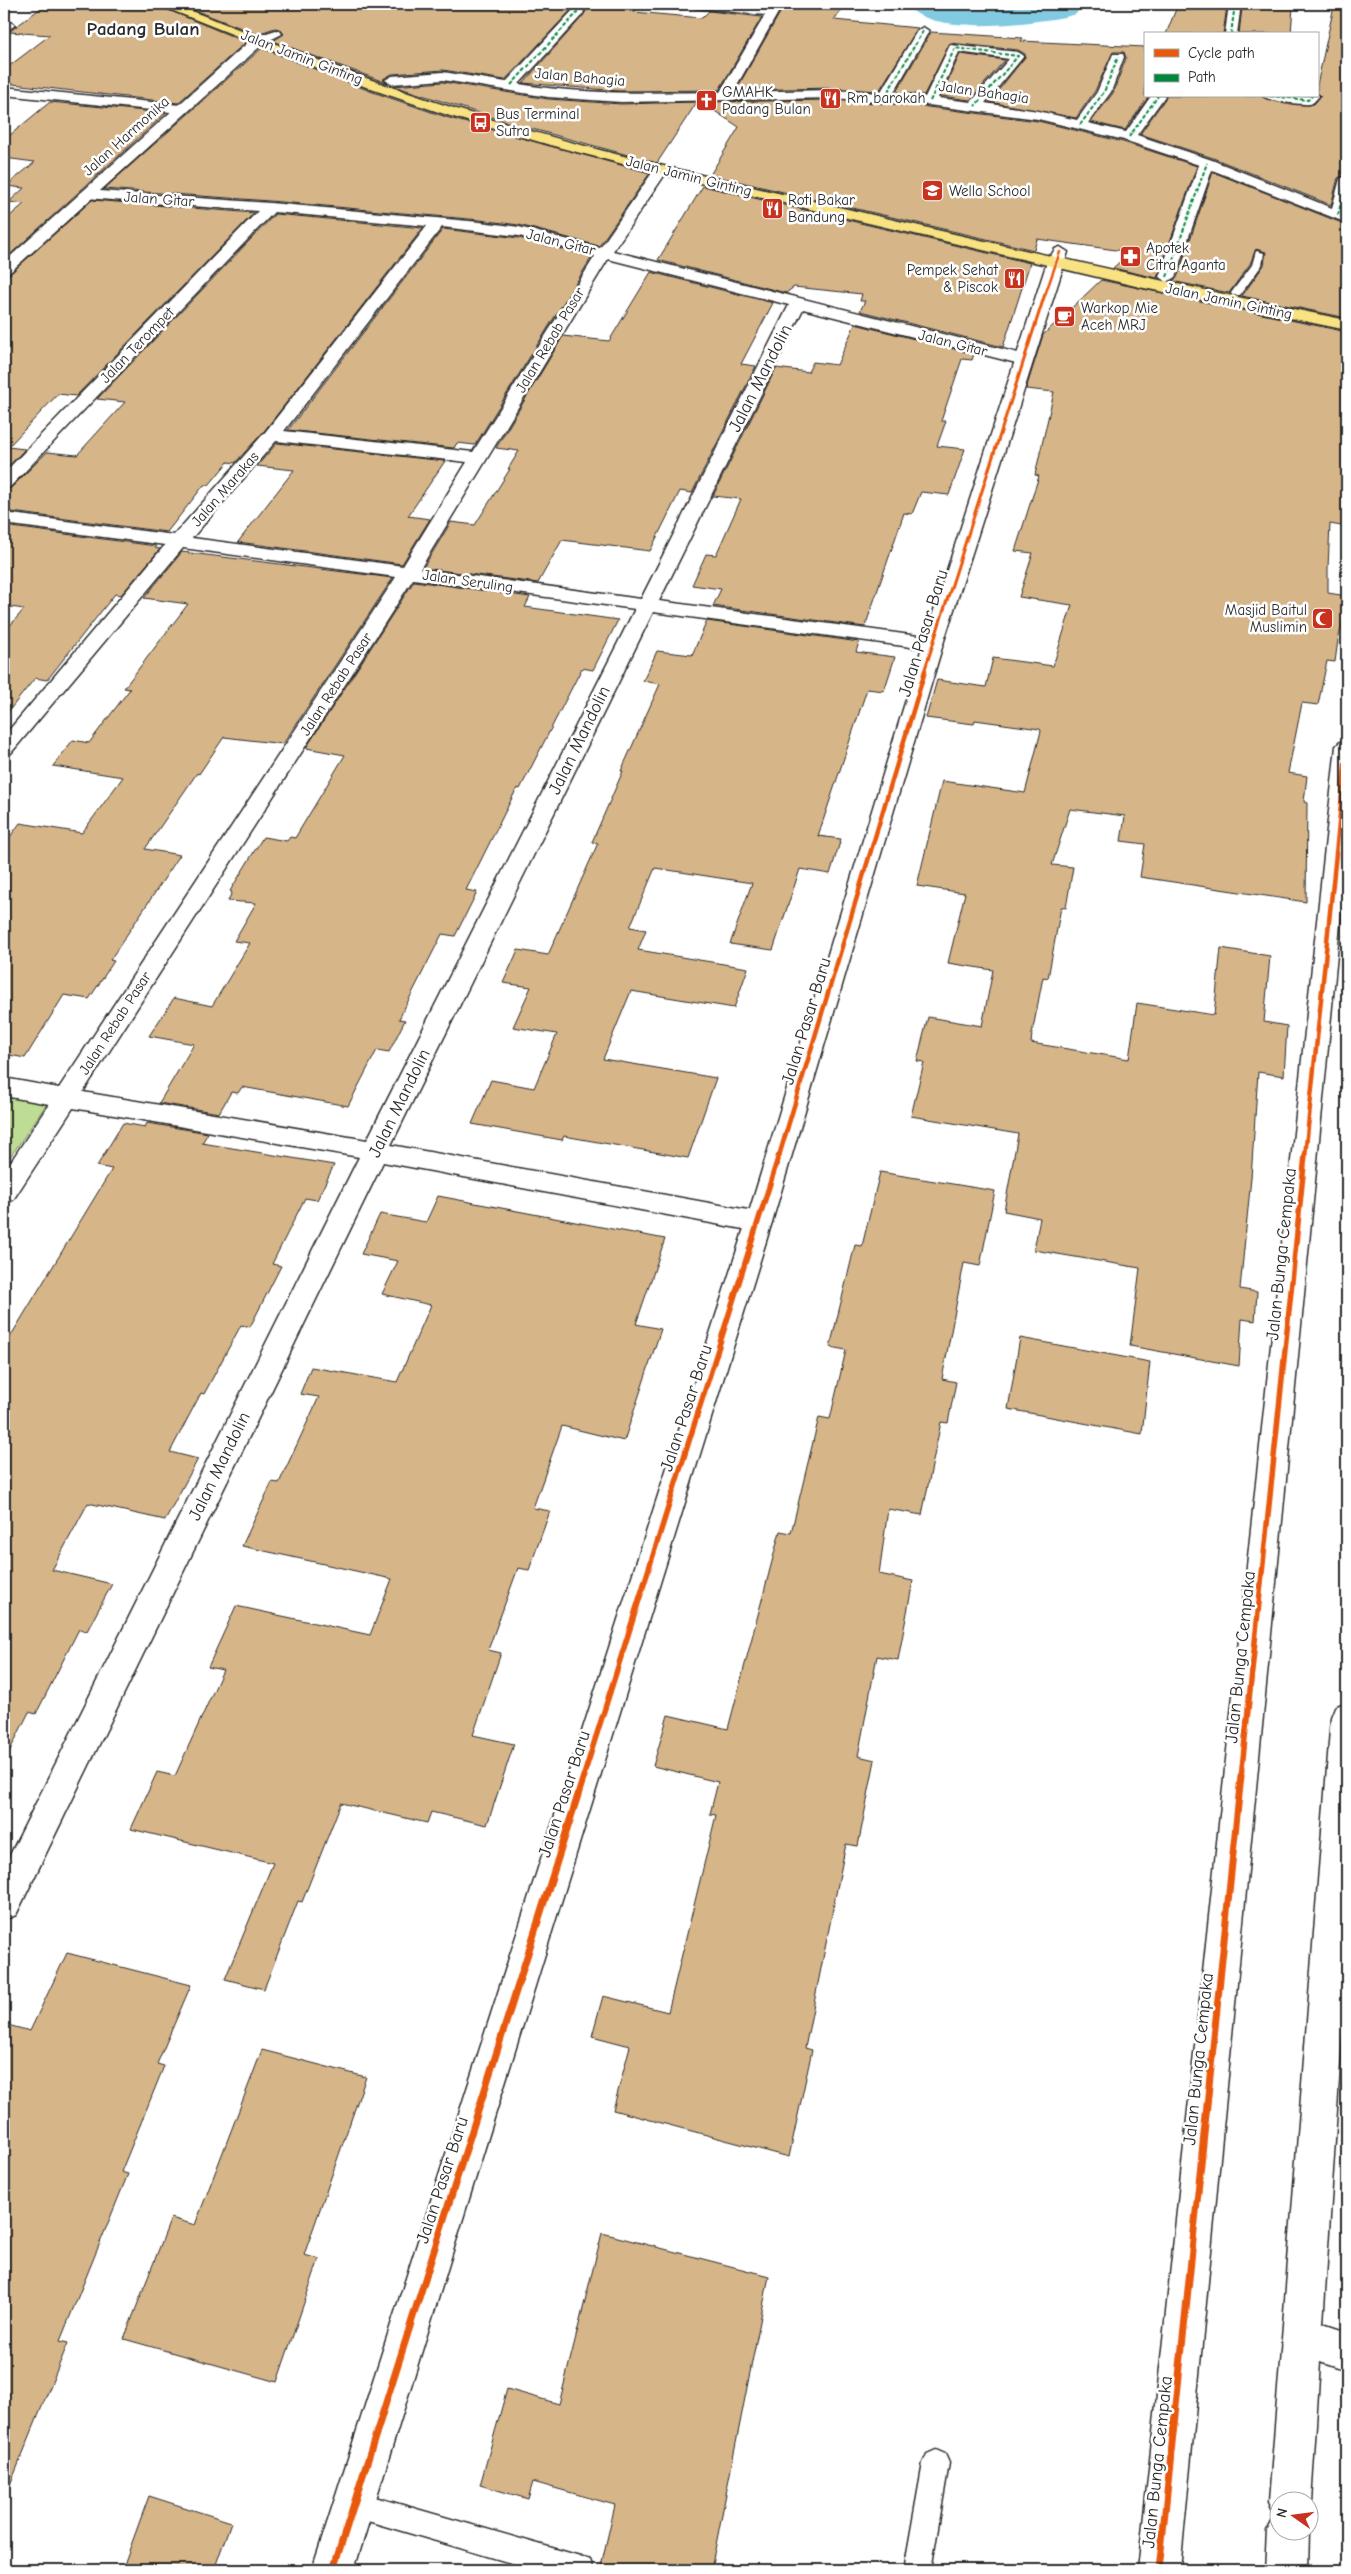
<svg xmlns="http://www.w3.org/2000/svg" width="1351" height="2574" font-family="'Comic Neue',sans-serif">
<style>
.green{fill:#bedc94;stroke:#748460}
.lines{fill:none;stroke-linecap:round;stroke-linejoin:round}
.river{fill:#81cae2;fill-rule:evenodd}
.building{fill:#d6b589;stroke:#2b2b2b}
.lane-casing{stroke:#2b2b2b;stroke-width:3}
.street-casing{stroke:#2b2b2b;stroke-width:3}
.secondary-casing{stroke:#2b2b2b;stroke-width:3}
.primary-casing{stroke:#2b2b2b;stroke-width:3}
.lane{fill:#fff;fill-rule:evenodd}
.street{fill:#fff;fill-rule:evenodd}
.secondary{fill:#fff;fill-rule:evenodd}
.primary{fill:#f8e281;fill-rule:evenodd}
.quiet{stroke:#00873e;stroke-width:2;stroke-dasharray:4 2;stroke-linecap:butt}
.cycleway-far4-casing{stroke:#fff;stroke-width:4.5}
.cycleway-far3-casing{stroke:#fff;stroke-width:5}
.cycleway-far2-casing{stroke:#fff;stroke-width:7}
.cycleway-far1-casing{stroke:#fff;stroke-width:9}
.cycleway-casing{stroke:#fff;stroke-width:10}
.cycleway-far4{stroke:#e8590c;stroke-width:2.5}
.cycleway-far3{stroke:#e8590c;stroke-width:3}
.cycleway-far2{stroke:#e8590c;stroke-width:4.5}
.cycleway-far1{stroke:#e8590c;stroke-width:5.5}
.cycleway{stroke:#e8590c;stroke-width:7}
.labels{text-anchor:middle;stroke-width:5;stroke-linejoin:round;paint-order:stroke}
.far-street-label{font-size:15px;fill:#2b2b2b;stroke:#fff}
.far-poi-label{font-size:15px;fill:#2b2b2b;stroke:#fff;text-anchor:start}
.street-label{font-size:18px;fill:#2b2b2b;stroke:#fff}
.far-district-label{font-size:19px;font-weight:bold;fill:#2b2b2b;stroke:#fff}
</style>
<rect width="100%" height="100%" fill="#fff"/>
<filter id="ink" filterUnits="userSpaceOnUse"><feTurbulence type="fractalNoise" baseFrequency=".02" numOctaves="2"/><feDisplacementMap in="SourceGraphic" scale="10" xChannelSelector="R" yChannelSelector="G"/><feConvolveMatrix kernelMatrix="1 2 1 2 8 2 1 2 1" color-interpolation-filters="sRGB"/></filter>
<g filter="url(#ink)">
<path class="green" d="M4 1094 48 1102 4 1166Z"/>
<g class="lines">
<path class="river" d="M906 4C935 2 962 8 991 8 1021 8 1052 2 1083 4L1076 14 1065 17C1030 23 929 37 906 4Z"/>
</g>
<g class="building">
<path d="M46 4H154L246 42 178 103 4 83V70L50 35 9 32Z"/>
<path d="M178 4H456L463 6 467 4H640L634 12 702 18 709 11 762 17 719 90 619 91 523 83 583 16 586 11 582 7 573 8 505 80 443 70 392 74 383 79 387 83 273 41 284 34 280 29 275 28 257 34Z"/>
<path d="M785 4H845L834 20 918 28 879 91 832 88 736 90Z"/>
<path d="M1178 4 1227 6 1223 34H1166Z"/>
<path d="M1245 4 1293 6 1291 34H1239L1242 8H1245Z"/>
<path d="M1334 6 1347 7V158L1344 175 1338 178 1331 205 1213 158 1140 134 1167 96H1261L1285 104H1314L1321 96 1317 92V85Z"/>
<path d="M931 32 1023 38 1021 41 1145 47V96H1149L1125 130 1091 122 1113 93 1126 58 1124 52H1113L1095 91 1076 118 989 102 1025 57V54L1018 50 950 43 924 95 896 92Z"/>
<path d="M262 48 370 91 449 118 650 173 599 246 519 225 480 220 270 201 104 189Z"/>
<path d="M960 54 1005 60 970 100 941 96Z"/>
<path d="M443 82 548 99 621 104 697 102 657 163 507 122 394 86Z"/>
<path d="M832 100 920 106 1038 121 1123 142 1197 166 1157 278 1113 268 1130 252 1037 239 1034 250 710 175 739 127 701 102Z"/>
<path d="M50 102 166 113 4 260V221L24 204 9 202 24 188 6 186 35 162 4 158V140Z"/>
<path d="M1213 172 1347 225V318L1242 296 1264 265 1266 252 1256 249 1250 264 1229 293 1172 281 1177 278Z"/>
<path d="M703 186 1030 263 1003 347 860 311 865 301H860L862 294 794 287 786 293 658 260Z"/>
<path d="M92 200 254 213 76 396 58 394 8 447 25 449 4 471V277L10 274Z"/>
<path d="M275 214 423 228 265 430 235 463 228 462 209 485H204L167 532 4 511V490L11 488 47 452 77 455 125 402 97 399Z"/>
<path d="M443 229 519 238 592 257 475 445 457 443 454 448 288 430Z"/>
<path d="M651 272 773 303 741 364 756 366 692 493 680 491 650 551 562 540 538 583 423 568 451 522 475 525 510 469H508L519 451 496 448 563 336 609 341Z"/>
<path d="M1101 280 1347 332V527L1330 524 1328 568V593L1347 596V606L1338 640 1335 662 1327 661 1318 705 1302 703 1288 773 1307 776 1304 802 1307 803 1306 902 1140 877 1145 844 1121 841 1125 816 1070 809 1052 865 1073 867 1066 908 1061 907 1048 978 1043 977 1032 1034 1031 1043 1129 1059 1137 1003 1214 1015 1221 948 1270 956 1264 1022 1287 1026 1284 1076 1258 1072 1251 1178 1240 1289 1257 1292 1255 1321 1242 1319 1239 1366 1130 1346 1140 1268 1034 1250 1040 1218 1004 1211 1018 1134 911 1116 924 1062 917 1061 928 1017 982 1026 993 970 948 963 965 893 917 886 942 781 1025 793 1041 731 1040 729 975 720 974 724 926 718 937 680 986 687 993 658 1053 666 1072 605 1019 597 1033 553 1015 551 1039 476 1035 475 1054 392 1026 389 1043 335Z"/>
<path d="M855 324 974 354 972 360 962 359 941 421H946L937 446 965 449 949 495 921 492 912 514 904 513 865 627 713 606 721 589 692 585 706 554 716 555 741 499 713 496 776 368 808 372 813 362 837 365Z"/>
<path d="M277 443 445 461 408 516 430 519 402 564 238 542 294 470 257 466Z"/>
<path d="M4 526 156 546 155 548 160 549 121 595 115 594 47 680 35 678 4 717V633L24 609 4 606Z"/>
<path d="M182 552 393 578 283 744 224 737 199 774 197 773 145 849 180 855 110 960 114 961 89 999 64 995 25 1058 4 1054V845L20 823 82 833 123 777 53 766 73 740 89 743 130 689 124 688 188 604 144 598Z"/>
<path d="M414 581 530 597 525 607 618 620 593 670 582 668 520 789 517 788 466 890 477 892 455 936 442 934 399 1019 405 1020 389 1052 377 1050 348 1106 242 1087 238 1093 231 1092 219 1113 159 1103 194 1044 149 1036 174 998 212 1006 250 943 234 941 256 903 228 901 232 892 230 891 263 837 287 841 290 837 295 838 345 755 306 748Z"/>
<path d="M707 621 859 642 856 652 895 657 884 691 867 689 818 836 841 839 830 874 800 869 773 950 730 944 752 883 655 868 630 927 646 930 638 950 748 968 734 1008 631 991 603 1059 716 1078 688 1158 564 1136 562 1140 472 1124 491 1080 534 1088 557 1034 513 1027 531 987 503 983 518 950 548 955 598 843 592 842 623 771H621L660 684 643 681 657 651 692 655Z"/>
<path d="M123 1123 145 1127 147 1123 208 1133 202 1143 334 1165 317 1200 305 1198 272 1264 281 1266 250 1327 241 1325 204 1394 201 1393 170 1452 198 1459 165 1520 88 1503 52 1570 112 1584 87 1631 79 1629 36 1714 29 1712 4 1762V1347L112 1169 97 1166Z"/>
<path d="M880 1172 995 1191 980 1266 964 1263 942 1379 956 1382 948 1423 941 1422 922 1515 888 1509 879 1574 913 1581 898 1660 877 1656 858 1756 875 1760 858 1846 846 1844 805 2048 812 2050 789 2157 613 2110 630 2046 592 2036 603 1996 668 2012 716 1815 710 1814 718 1782 653 1766 668 1715 728 1729 780 1531 791 1533 819 1417 830 1419 846 1350 830 1347 855 1245 862 1246Z"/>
<path d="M438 1196 665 1239 636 1324 661 1329 624 1441 562 1426 533 1508 550 1511 529 1570 518 1568 488 1650 501 1653 473 1735 514 1744 487 1825 431 1812 427 1823 341 1803 302 1902 298 1901 264 1989 225 1979 273 1863 131 1829 157 1772 175 1776 223 1670 208 1667 236 1606 370 1635 392 1579 242 1546 272 1482 279 1483 319 1397 300 1394 311 1367 397 1382 431 1305 382 1294 398 1261 361 1254 380 1214 426 1222Z"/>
<path d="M1020 1338 1150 1362 1142 1434 1008 1409Z"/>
<path d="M67 1953 191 1985 157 2064 164 2066 121 2172 128 2174 60 2341 68 2343 5 2497 4 2024 30 2031Z"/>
<path d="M262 2050 366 2077 304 2255 319 2259 277 2382 124 2339 171 2218 195 2225Z"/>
<path d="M602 2233 769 2276 711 2570H600L615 2505 533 2482 528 2499 480 2485 507 2389 559 2404Z"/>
<path d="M149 2496 231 2522 214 2570H122Z"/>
</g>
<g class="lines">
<defs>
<g id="lane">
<path d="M1256 251 1264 253 1262 265 1240 295H1232L1231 293 1252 265Z"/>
<path d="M936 2450 945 2454 949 2463 931 2570H904L923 2463 927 2454Z"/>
<path d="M354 2491 580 2556 590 2560 594 2570H535L354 2517 345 2513 341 2504 345 2495Z"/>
</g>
<g id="street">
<path d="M690 4H729L769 8 771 4H783L733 92 832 90 880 93 917 31 923 27 929 31 893 94 925 97 950 45 1018 52 1024 56 985 103 1038 111 1077 120 1097 92 1113 54H1123L1124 57 1111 92 1088 123 1126 132 1151 96H1165L1137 135 1212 160 1332 208 1340 179 1347 175V223L1212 170 1175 277 1167 282 1159 277 1199 165 1124 140 1038 119 920 104 832 98 621 102 548 97 443 80 392 84 385 80 392 76 443 72 506 82 574 9H582L584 12 582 15 519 84C586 95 652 93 720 92L765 15 696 8ZM959 52 1009 59 971 102 938 98Z"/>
<path d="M1229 4H1241L1237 34H1225Z"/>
<path d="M4 18 15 25 4 33Z"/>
<path d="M4 87 180 105 187 109 180 113 4 95Z"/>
<path d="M1317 94 1319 96C1316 99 1314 103 1310 104 1302 105 1268 101 1263 96H1317Z"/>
<path d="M661 166 668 170 613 251 1030 356 1032 360 1024 365 803 309 659 601 933 638 940 640 943 644 940 648 933 650 653 612 391 1145 759 1212 768 1215 772 1222 768 1229 759 1232 383 1162 16 1915 4 1920V1867L359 1157 73 1108 13 1200 4 1203V1172L49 1104 4 1096V1078L59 1088 396 577 183 548 11 753 4 755V736L165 545 4 524V513L174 535 266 431 427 226 274 212 10 487 4 488V473L258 211 86 198 79 194 86 190 270 203 480 222 519 227 600 248 656 167ZM442 227 519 236 595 256 473 452 284 431ZM608 259 789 305 641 599 420 569ZM276 441 467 462 403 566 192 538ZM413 579 635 609 367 1140 83 1092Z"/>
<path d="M1347 740V852L1180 2570H1138L1336 746 1340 742Z"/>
<path d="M1347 1702V1957L1323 2323 1347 2331V2371L1320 2362 1311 2502 1308 2508V2502H1278V2532L1308 2531 1307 2570H1265L1267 2532 1275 2516 1269 2502 1331 1717 1335 1707Z"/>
</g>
<g id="secondary">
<path d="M276 30 280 31 282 34 264 43 9 273 4 275V262L254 37Z"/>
<path d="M1060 247 1068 252 943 644 772 1222 354 2570H312L746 1222 923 644 1047 262 1055 249Z"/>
</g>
<path id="primary" d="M156 4H173C268 40 362 79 460 110 584 149 712 178 839 207 1008 247 1177 285 1347 320V330L1144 288 661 174 550 145 450 116 371 89Z"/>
</defs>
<use href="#lane" class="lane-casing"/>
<use href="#street" class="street-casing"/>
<use href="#secondary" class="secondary-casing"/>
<use href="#primary" class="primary-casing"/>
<use href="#lane" class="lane"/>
<use href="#street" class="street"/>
<use href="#secondary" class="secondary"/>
<use href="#primary" class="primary"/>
<g class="quiet">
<path d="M4 22 8 23"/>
<path d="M1231 34 1235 4"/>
<path d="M511 85 578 12"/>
<path d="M1270 96 1308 100 1312 96"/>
<path d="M885 97 923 31"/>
<path d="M930 101 955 48 1018 56 975 106"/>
<path d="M1080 125 1104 92 1118 57"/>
<path d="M1129 137 1158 96"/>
<path d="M1338 215 1347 179"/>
<path d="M1167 277 1207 163"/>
</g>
<defs>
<path id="cycleway-far4" d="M1045 295 1060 252"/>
<path id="cycleway-far3" d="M924 672 1045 294"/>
<g id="cycleway-far2">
<path d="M779 1156 925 671"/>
<path d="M1305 1156 1347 746"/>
</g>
<g id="cycleway-far1">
<path d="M583 1778 779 1155"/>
<path d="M1241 1778 1305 1155"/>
</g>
<g id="cycleway">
<path d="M333 2570 584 1776"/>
<path d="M1159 2570 1241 1776"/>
</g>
</defs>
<use href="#cycleway-far4" class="cycleway-far4-casing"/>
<use href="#cycleway-far3" class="cycleway-far3-casing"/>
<use href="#cycleway-far2" class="cycleway-far2-casing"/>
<use href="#cycleway-far1" class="cycleway-far1-casing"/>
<use href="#cycleway" class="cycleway-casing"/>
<use href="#cycleway-far4" class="cycleway-far4"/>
<use href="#cycleway-far3" class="cycleway-far3"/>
<use href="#cycleway-far2" class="cycleway-far2"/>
<use href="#cycleway-far1" class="cycleway-far1"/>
<use href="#cycleway" class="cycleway"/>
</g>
</g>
<defs>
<symbol id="restaurant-square" viewBox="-11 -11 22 22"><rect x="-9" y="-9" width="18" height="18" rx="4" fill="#c8321e" stroke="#fff"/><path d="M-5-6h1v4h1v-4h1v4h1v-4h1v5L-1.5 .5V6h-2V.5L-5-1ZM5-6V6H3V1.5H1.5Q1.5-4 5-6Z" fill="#fff"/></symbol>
<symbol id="church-square" viewBox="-11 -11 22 22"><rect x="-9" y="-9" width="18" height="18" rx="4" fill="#c8321e" stroke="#fff"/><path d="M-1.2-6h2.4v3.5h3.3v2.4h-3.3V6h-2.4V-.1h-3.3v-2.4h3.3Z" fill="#fff"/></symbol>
<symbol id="bus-square" viewBox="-11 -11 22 22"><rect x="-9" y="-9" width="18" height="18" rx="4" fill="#c8321e" stroke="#fff"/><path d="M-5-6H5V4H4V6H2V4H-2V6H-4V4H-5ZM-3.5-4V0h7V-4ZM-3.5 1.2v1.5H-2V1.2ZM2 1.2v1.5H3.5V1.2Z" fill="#fff"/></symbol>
<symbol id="school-square" viewBox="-11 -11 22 22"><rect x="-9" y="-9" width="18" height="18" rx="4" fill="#c8321e" stroke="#fff"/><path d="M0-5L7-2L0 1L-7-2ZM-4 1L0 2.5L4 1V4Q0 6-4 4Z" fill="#fff"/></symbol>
<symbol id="pharmacy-square" viewBox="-11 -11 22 22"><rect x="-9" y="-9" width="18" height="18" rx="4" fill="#c8321e" stroke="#fff"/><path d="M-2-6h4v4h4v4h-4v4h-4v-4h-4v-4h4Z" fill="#fff"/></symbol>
<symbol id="cafe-square" viewBox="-11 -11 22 22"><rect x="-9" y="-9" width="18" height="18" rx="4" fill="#c8321e" stroke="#fff"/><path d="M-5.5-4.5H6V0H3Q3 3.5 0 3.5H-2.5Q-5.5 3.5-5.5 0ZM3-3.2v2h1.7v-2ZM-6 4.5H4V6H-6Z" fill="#fff"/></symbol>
<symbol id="mosque-square" viewBox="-11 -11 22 22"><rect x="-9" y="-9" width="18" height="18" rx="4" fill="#c8321e" stroke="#fff"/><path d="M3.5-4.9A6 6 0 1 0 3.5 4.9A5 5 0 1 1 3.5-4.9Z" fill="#fff"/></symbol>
</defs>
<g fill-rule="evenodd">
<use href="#restaurant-square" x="818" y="86" width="25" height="25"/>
<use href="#church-square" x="694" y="88" width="25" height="25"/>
<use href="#bus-square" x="468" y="110" width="25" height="25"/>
<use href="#school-square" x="920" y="178" width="25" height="25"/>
<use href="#restaurant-square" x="760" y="196" width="25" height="25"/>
<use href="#pharmacy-square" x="1118" y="244" width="25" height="25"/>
<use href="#restaurant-square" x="1002" y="266" width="25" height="25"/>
<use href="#cafe-square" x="1052" y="304" width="25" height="25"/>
<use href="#mosque-square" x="1310" y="606" width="25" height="25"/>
</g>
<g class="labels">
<g class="far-street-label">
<text transform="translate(302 57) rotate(21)" y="5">Jalan Jamin Ginting</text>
<text transform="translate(580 77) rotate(5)" y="5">Jalan Bahagia</text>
<text transform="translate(984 92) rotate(8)" y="5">Jalan Bahagia</text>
<text transform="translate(126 136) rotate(-42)" y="5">Jalan Harmonika</text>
<text transform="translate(689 176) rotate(14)" y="5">Jalan Jamin Ginting</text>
<text transform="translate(159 199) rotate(4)" y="5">Jalan Gitar</text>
<text transform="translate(561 242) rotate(14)" y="5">Jalan Gitar</text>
<text transform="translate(1229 301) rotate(12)" y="5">Jalan Jamin Ginting</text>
<text transform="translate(550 340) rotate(-59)" y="5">Jalan Rebab Pasar</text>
<text transform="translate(953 343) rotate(14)" y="5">Jalan Gitar</text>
<text transform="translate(137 345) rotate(-46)" y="5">Jalan Terompet</text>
<text transform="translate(225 489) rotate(-49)" y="5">Jalan Marakas</text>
<text transform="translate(468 581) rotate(8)" y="5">Jalan Seruling</text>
<text transform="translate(336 684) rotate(-57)" y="5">Jalan Rebab Pasar</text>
<text transform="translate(115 1023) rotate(-57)" y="5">Jalan Rebab Pasar</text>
</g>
<g class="far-poi-label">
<text x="722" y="97">GMAHK<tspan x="722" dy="17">Padang Bulan</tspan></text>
<text x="847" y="103">Rm barokah</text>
<text x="496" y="119">Bus Terminal<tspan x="496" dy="17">Sutra</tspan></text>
<text x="949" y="196">Wella School</text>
<text x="788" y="205">Roti Bakar<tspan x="788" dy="17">Bandung</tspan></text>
<text x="1146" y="253">Apotek<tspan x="1146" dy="17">Citra Aganta</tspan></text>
<text x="998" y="275" text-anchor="end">Pempek Sehat<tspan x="998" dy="17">&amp; Piscok</tspan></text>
<text x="1081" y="313">Warkop Mie<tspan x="1081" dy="17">Aceh MRJ</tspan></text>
<text x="1307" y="615" text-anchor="end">Masjid Baitul<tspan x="1307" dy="17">Muslimin</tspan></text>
</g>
<g class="street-label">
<text transform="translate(760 378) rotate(-63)" y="6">Jalan Mandolin</text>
<text transform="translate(923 633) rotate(-73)" y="6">Jalan Pasar Baru</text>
<text transform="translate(579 740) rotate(-64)" y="6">Jalan Mandolin</text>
<text transform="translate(806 1021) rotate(-73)" y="6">Jalan Pasar Baru</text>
<text transform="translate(399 1103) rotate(-64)" y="6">Jalan Mandolin</text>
<text transform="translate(1281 1254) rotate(-84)" y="6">Jalan Bunga Cempaka</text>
<text transform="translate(686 1408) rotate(-72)" y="6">Jalan Pasar Baru</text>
<text transform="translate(219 1466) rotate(-64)" y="6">Jalan Mandolin</text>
<text transform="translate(1240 1657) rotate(-84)" y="6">Jalan Bunga Cempaka</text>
<text transform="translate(564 1794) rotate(-72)" y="6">Jalan Pasar Baru</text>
<text transform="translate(1198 2059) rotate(-84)" y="6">Jalan Bunga Cempaka</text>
<text transform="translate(442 2180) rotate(-72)" y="6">Jalan Pasar Baru</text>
<text transform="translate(1157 2462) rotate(-84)" y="6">Jalan Bunga Cempaka</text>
</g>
<g class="far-district-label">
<text x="143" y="35">Padang Bulan</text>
</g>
</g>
<rect width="1351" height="2574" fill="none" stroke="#fff" stroke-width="20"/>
<rect x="10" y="10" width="1331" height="2554" fill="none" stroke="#2b2b2b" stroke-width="2" filter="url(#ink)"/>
<rect x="1144" y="32" width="175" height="65" fill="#ffffff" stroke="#aaaaaa"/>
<rect x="1154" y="49" width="25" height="8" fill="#e8590c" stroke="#aaaaaa"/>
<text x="1188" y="58" font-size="15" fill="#2b2b2b">Cycle path</text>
<rect x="1154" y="74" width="25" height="8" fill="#00873e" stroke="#aaaaaa"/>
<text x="1188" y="82" font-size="15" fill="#2b2b2b">Path</text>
<g transform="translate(1294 2516) rotate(284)"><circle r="24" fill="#ffffff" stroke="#aaaaaa"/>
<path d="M0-4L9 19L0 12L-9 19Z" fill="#c8321e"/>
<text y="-8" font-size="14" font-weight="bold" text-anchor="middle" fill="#2b2b2b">N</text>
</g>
</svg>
